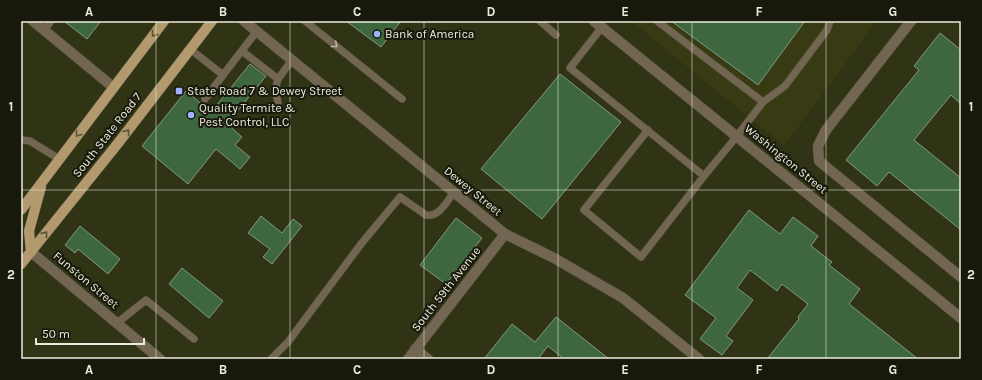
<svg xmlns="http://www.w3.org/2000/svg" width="982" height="380" font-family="Karla,sans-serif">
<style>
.built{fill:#373a13}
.building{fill:#3e663f;stroke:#819a80}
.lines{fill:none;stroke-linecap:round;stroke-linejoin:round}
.service-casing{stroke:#4e5134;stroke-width:8}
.minor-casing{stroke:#4e5134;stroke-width:11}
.tertiary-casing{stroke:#4e5134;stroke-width:11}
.primary-casing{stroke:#4e5134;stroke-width:11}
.service{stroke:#726551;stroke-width:7}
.minor{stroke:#726551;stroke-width:10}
.tertiary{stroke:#726551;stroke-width:10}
.primary{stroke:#b2996e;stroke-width:10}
.oneway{stroke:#5d5338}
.oneway2{stroke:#bab6a4}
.grid{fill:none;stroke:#eaecdb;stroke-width:1;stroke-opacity:0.55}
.poi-dot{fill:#a1b3fd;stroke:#18190c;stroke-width:1.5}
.labels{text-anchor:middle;stroke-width:4;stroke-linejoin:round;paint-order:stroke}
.poi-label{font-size:12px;fill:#eaecdb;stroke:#18190c;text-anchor:start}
.street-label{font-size:12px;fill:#eaecdb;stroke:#18190c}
.neatline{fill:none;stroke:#eaecdb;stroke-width:1.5}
.grid-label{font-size:13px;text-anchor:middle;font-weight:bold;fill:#eaecdb}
</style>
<rect width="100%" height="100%" fill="#303314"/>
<path class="built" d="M631 21H877L784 146Z"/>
<g class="building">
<path d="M64 21H101L87 39Z"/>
<path d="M346 21H401L381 47Z"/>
<path d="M671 21H805L758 85Z"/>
<path d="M940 33 961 50V104L951 95 914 140 961 178V230L889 172 877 186 846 160 919 70 914 66Z"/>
<path d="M250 64 266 76 227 124 242 137 235 145 250 157 240 169 216 149 188 184 142 146 186 91 211 112Z"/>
<path d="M560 74 621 122 542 219 481 169Z"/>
<path d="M749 210 780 234 793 217 818 236 811 246 832 262 829 265 860 289 849 304 918 359H767L799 319 798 317 808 304 782 284 777 291 750 270 737 288 753 300 726 336 733 341 722 355 700 339 716 318 685 295Z"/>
<path d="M261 216 282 233 293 219 302 226 272 264 263 257 270 249 248 233Z"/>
<path d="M456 218 482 238 446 284 420 265Z"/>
<path d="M80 226 120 259 108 274 78 249 75 253 65 245Z"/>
<path d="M182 268 223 301 209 318 169 284Z"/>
<path d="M556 317 609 359H564L548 346 538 359H484L512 324 535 342Z"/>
</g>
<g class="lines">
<defs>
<g id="service">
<path d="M305 21 402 99"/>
<path d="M540 21 556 35"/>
<path d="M657 21 763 102 785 86 827 30 830 21"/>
<path d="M602 27 570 68 704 176 737 136 763 102"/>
<path d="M44 30 51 21"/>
<path d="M190 49 223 75 257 31"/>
<path d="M242 51 278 79 292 60"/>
<path d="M278 79 275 90 278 102"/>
<path d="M205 99 223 75"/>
<path d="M648 130 584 210 641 257 704 176"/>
<path d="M21 140 30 141 59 159"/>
<path d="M117 323 146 300 194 339"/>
<path d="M272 358 288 342 361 244 400 197 426 215C439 218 447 201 454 192"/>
</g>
<g id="minor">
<path d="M33 21 113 87"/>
<path d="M244 21 505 234 554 258 623 298 699 359"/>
<path d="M911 21 826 130 818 146 819 161 961 277"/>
<path d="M31 252 160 359"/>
<path d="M415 349 428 359"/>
<path d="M408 359 505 234"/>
</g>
<path id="tertiary" d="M594 21 961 318"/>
<g id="primary">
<path d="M21 210 164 21"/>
<path d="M31 252 29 231 41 187"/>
<path d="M21 264 119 142 212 21"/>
</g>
</defs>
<use href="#service" class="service-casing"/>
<use href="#minor" class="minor-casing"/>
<use href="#tertiary" class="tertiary-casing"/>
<use href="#primary" class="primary-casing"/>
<use href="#service" class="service"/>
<use href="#minor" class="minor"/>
<use href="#tertiary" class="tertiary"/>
<use href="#primary" class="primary"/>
</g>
<defs><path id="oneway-chevron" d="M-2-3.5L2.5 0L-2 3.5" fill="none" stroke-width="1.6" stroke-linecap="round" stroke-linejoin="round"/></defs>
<g class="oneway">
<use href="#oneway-chevron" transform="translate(154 34) rotate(127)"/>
<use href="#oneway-chevron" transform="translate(127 132) rotate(-53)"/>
<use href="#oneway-chevron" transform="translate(78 134) rotate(127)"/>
<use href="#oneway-chevron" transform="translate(45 234) rotate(-51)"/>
</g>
<use class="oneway2" href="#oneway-chevron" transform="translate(335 45) rotate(39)"/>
<path class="grid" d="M156 21V359M290 21V359M424 21V359M558 21V359M692 21V359M826 21V359M21 190H961"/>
<g class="poi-dot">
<circle cx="377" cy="34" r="4"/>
<rect x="175" y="87" width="8" height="8" rx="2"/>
<circle cx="191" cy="115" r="4"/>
</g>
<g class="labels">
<g class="poi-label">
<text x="385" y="38">Bank of America</text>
<text x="187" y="95">State Road 7 &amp; Dewey Street</text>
<text x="199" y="112">Quality Termite &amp;<tspan x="199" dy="14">Pest Control, LLC</tspan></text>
</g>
<g class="street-label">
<text transform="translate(107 135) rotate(-52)" y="4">South State Road 7</text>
<text transform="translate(786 159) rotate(39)" y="4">Washington Street</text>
<text transform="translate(473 191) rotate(39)" y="4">Dewey Street</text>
<text transform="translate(86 280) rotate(40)" y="4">Funston Street</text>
<text transform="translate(446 289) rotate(-52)" y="4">South 59th Avenue</text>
</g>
</g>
<rect width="982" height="380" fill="none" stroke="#18190c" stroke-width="44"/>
<path d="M36 338v6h108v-6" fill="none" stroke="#eaecdb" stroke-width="2"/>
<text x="42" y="338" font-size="12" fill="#eaecdb" stroke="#18190c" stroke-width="3" paint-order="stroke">50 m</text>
<rect x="22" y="22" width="938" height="336" class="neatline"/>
<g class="grid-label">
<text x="89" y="16">A</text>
<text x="223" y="16">B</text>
<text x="357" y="16">C</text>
<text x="491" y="16">D</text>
<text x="625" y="16">E</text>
<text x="759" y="16">F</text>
<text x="893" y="16">G</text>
<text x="11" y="111">1</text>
<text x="971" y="111">1</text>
<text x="11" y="279">2</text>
<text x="971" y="279">2</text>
<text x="89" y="374">A</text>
<text x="223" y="374">B</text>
<text x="357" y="374">C</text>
<text x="491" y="374">D</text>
<text x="625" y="374">E</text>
<text x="759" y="374">F</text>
<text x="893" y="374">G</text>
</g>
</svg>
